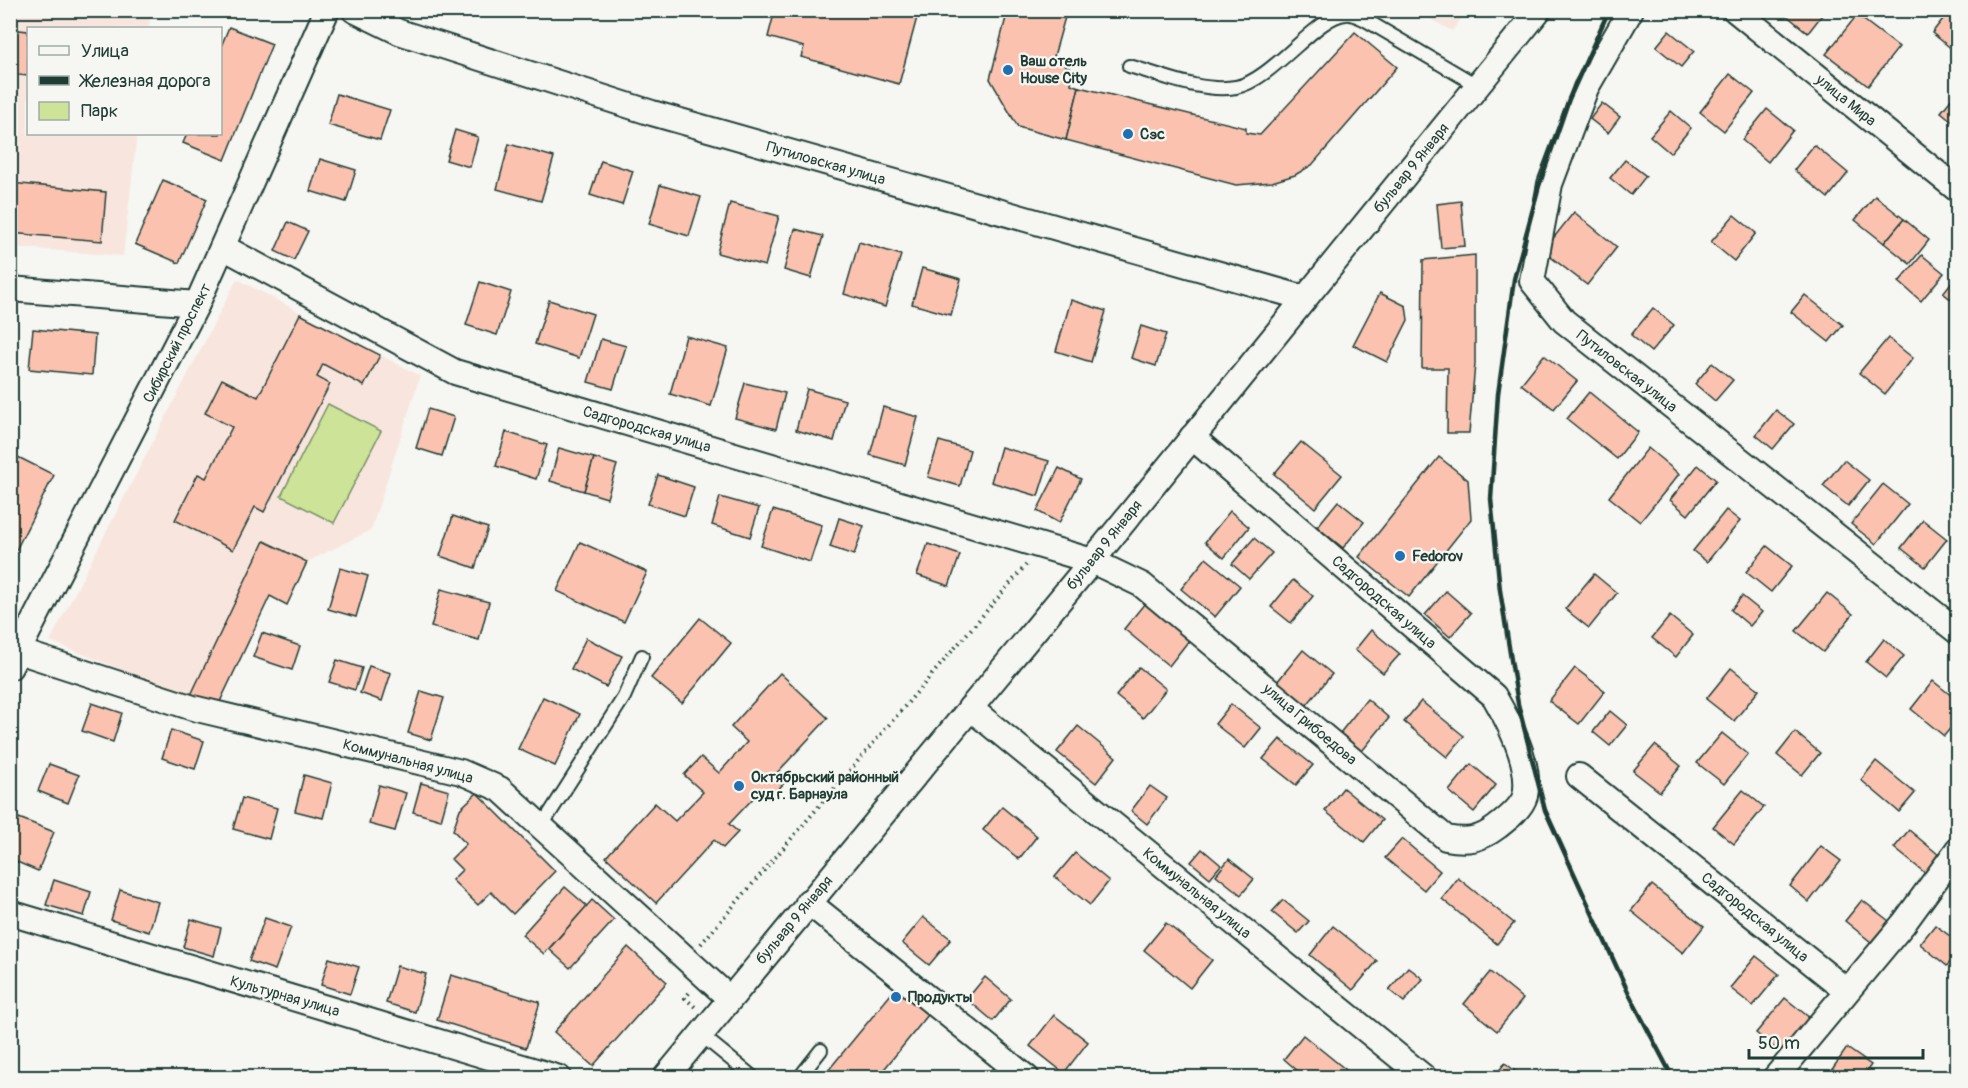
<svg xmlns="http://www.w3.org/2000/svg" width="1968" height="1088" font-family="Pangolin,sans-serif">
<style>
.built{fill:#f8e6de}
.green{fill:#cde398;stroke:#769066;stroke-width:1.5}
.building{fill:#fbc2b0;stroke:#1f3d34;stroke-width:1.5}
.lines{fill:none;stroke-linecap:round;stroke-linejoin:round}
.service-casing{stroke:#1f3d34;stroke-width:16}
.minor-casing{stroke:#1f3d34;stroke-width:28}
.path{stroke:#1f3d34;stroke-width:4;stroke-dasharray:1.5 4.5;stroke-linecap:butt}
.service{stroke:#f6f6f2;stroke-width:12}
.minor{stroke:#f6f6f2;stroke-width:24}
.rail{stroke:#1f3d34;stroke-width:4.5}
.poi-dot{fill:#1f6fb2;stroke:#f6f6f2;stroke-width:2}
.labels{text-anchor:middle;stroke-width:4.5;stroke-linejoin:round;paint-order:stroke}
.poi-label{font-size:15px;font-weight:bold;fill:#1f3d34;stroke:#f6f6f2;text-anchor:start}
.street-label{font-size:15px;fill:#1f3d34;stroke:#f6f6f2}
</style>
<rect width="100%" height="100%" fill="#f6f6f2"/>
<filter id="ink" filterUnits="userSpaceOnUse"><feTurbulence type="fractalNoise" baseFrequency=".0167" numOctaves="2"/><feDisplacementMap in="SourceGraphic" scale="12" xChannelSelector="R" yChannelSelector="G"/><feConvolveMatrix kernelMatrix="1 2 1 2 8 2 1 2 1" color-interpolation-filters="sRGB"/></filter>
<g filter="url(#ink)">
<g class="built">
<path d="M10 11H151L149 28H28V134H137L123 256 11 247Z"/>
<path d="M1416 11H1467L1452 31Z"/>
<path d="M237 279 420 376 371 530 307 562 287 605 270 597 217 708 50 641Z"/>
</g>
<path class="green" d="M328 404 381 431 334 523 281 496Z"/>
<g class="building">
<path d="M775 10H919L899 84 801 57 804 47 768 37Z"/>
<path d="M1008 10H1067L1054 56 1073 71 1071 84 1079 87 1066 140 1018 127 990 79Z"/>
<path d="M1780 10H1826L1808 33Z"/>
<path d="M1950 10H1958V54L1932 33Z"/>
<path d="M1857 15 1899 47 1868 86 1826 54Z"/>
<path d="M229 27 272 44 225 160 183 143 187 134H220V49Z"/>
<path d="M10 29 28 31V76L10 74Z"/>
<path d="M1669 31 1694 51 1681 67 1656 47Z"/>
<path d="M1355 32 1397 67 1312 165 1295 175 1272 182 1236 185 1066 140 1079 87 1246 128V133L1260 135Z"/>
<path d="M1730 74 1754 93 1724 131 1700 112Z"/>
<path d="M1958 91V126L1941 112Z"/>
<path d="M337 94 390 110 380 140 328 125Z"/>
<path d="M1602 103 1620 117 1608 133 1590 119Z"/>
<path d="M1767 109 1793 130 1768 162 1742 140Z"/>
<path d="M1671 111 1691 128 1670 153 1650 136Z"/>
<path d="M455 130 478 137 470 167 446 160Z"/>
<path d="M509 144 554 157 541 201 497 189Z"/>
<path d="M1814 145 1848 173 1828 198 1794 170Z"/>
<path d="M320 159 356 170 346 202 310 191Z"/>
<path d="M1625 160 1646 176 1631 195 1610 178Z"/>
<path d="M601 161 633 171 622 205 590 195Z"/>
<path d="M163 180 207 199 179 263 135 244Z"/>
<path d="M10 183 106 192 102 241 10 233Z"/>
<path d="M660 185 701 197 689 236 649 224Z"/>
<path d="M1875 196 1904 219 1884 243 1855 220Z"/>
<path d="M1461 201 1465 246 1441 248 1437 204Z"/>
<path d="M730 203 779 216 765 266 717 253Z"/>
<path d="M1574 212 1617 247 1587 285 1543 251Z"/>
<path d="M1734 215 1756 233 1734 261 1711 242Z"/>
<path d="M1904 219 1929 240 1910 264 1884 243Z"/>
<path d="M288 222 308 231 294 260 275 251Z"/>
<path d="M795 229 823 236 811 278 784 270Z"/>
<path d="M859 242 901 255 885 307 844 294Z"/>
<path d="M1475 255V364L1469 433H1447L1448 368H1422L1423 260Z"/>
<path d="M1922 255 1944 273 1921 301 1899 282Z"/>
<path d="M922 268 961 279 951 315 912 304Z"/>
<path d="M1958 274V303L1957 304 1943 293Z"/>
<path d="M480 282 511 292 497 335 466 325Z"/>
<path d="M1380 293 1406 306 1408 320 1387 362 1353 345Z"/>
<path d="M1805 295 1843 325 1829 342 1791 312Z"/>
<path d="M549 300 593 314 579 358 535 344Z"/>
<path d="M1071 300 1106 311 1091 362 1056 351Z"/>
<path d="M1653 308 1674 325 1651 352 1631 335Z"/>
<path d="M300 314 380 355 364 386 323 364 317 377 330 384 264 512 255 507 233 550 175 520 198 474 206 478 232 427 205 413 222 379 258 397Z"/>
<path d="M1141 326 1166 334 1156 366 1131 358Z"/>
<path d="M33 329 95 335 92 375 29 369Z"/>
<path d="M686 336 728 348 711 406 670 394Z"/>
<path d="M1888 338 1913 358 1885 394 1859 373Z"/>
<path d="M601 339 626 346 613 389 588 382Z"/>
<path d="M1544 355 1577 381 1554 409 1521 384Z"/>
<path d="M1712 363 1733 380 1715 401 1695 384Z"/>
<path d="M745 383 785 393 776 429 735 418Z"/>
<path d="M807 389 845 400 834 441 796 430Z"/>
<path d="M1589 392 1638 432 1617 459 1567 419Z"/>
<path d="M883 407 918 417 905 465 870 455Z"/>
<path d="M428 409 454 417 442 456 416 448Z"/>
<path d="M1776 410 1794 424 1773 449 1756 435Z"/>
<path d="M506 432 547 445 536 479 496 466Z"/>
<path d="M939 441 970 450 960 486 928 477Z"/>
<path d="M1301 442 1342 475 1315 508 1274 474Z"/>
<path d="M1001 447 1049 461 1038 496 991 482Z"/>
<path d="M559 448 594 458 584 491 550 481Z"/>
<path d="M1648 448 1679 474 1640 522 1609 497Z"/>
<path d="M10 453 54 475 10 562Z"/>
<path d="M1439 457 1468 480 1471 519 1409 597 1359 557Z"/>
<path d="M594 458 617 465 607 498 584 491Z"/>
<path d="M1844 460 1869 480 1848 506 1823 486Z"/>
<path d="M1698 465 1716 480 1688 515 1670 500Z"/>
<path d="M1059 468 1081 479 1059 523 1037 511Z"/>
<path d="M658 475 694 487 685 516 648 504Z"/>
<path d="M1883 484 1908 504 1876 544 1851 524Z"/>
<path d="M720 497 759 508 750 537 712 525Z"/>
<path d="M1338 501 1364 522 1343 548 1317 527Z"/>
<path d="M773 510 822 525 810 562 761 546Z"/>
<path d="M1726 510 1740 521 1707 562 1693 551Z"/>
<path d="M1230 511 1249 527 1224 558 1205 542Z"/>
<path d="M453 516 488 528 475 568 440 556Z"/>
<path d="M839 518 864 526 854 555 830 547Z"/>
<path d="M1923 520 1947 539 1925 567 1901 548Z"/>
<path d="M1254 538 1272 553 1249 579 1232 564Z"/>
<path d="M264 541 307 562 287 605 270 596 217 708 190 697Z"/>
<path d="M580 542 647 572 624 622 557 591Z"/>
<path d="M928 544 960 555 949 586 917 575Z"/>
<path d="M1767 546 1792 566 1771 592 1746 572Z"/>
<path d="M1206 558 1240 586 1215 617 1181 589Z"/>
<path d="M340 568 368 576 356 617 328 609Z"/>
<path d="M1594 574 1617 593 1589 628 1565 609Z"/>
<path d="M1293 580 1313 596 1291 623 1271 607Z"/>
<path d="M441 589 489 602 479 640 431 627Z"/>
<path d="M1446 591 1471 613 1450 637 1425 615Z"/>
<path d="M1827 593 1853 614 1823 652 1796 631Z"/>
<path d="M1742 596 1762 612 1750 626 1731 610Z"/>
<path d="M1145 603 1190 639 1169 666 1124 629Z"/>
<path d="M1670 616 1693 635 1676 657 1652 638Z"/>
<path d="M700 618 731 643 682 703 651 678Z"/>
<path d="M1371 630 1400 654 1383 673 1355 650Z"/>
<path d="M262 633 300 646 292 670 253 657Z"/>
<path d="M586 638 622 656 606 687 571 669Z"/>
<path d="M1884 639 1904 656 1886 678 1866 662Z"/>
<path d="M1303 650 1332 674 1306 706 1277 682Z"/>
<path d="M337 660 362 668 355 690 329 682Z"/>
<path d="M369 666 391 673 382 701 360 693Z"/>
<path d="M1139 667 1166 689 1143 718 1116 696Z"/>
<path d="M1575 668 1605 691 1579 724 1549 701Z"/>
<path d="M1731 668 1759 690 1734 721 1706 699Z"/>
<path d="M780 673 828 718 776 774 785 782 769 799 760 791 729 824 738 832 723 848 714 840 656 903 606 857 655 803 675 821 703 792 684 775 701 757 719 773 747 742 731 727Z"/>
<path d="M1933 681 1958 701V719L1944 736 1911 709Z"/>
<path d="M421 691 444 698 431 740 408 733Z"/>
<path d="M543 697 580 714 555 766 518 749Z"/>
<path d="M1367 699 1389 718 1358 756 1336 738Z"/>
<path d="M1421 701 1464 736 1447 757 1404 722Z"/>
<path d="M92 703 122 713 113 742 82 731Z"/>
<path d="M1231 704 1261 728 1245 748 1215 724Z"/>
<path d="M1610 711 1627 725 1610 746 1593 732Z"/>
<path d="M1078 726 1116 757 1096 783 1057 752Z"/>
<path d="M171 730 204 741 195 769 162 758Z"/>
<path d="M1795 732 1820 753 1802 775 1777 755Z"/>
<path d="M1722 733 1748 754 1724 784 1697 763Z"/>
<path d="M1280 739 1313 765 1296 785 1263 759Z"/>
<path d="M1655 745 1681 766 1660 792 1633 771Z"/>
<path d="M1876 761 1915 793 1899 812 1861 780Z"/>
<path d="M49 764 79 775 68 803 38 791Z"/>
<path d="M1471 764 1496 785 1474 812 1449 791Z"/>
<path d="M304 775 332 783 323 818 295 811Z"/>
<path d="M421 783 449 791 441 820 413 812Z"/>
<path d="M379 785 406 793 395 831 369 824Z"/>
<path d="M1150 786 1167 798 1147 824 1131 811Z"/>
<path d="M1343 788 1382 820 1364 842 1325 811Z"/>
<path d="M1743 790 1764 807 1734 844 1713 827Z"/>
<path d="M477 793 555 871 513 914 491 892 478 905 452 880 462 870 451 859 466 844 453 830 460 809Z"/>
<path d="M242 798 277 808 269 839 233 829Z"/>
<path d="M1002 807 1037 836 1019 859 983 830Z"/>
<path d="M19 818 54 832 38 871 10 859V838Z"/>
<path d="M1909 830 1939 855 1925 873 1894 848Z"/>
<path d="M1402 839 1440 871 1424 890 1385 858Z"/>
<path d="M1821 846 1841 861 1809 902 1790 886Z"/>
<path d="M1202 849 1221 865 1210 878 1191 862Z"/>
<path d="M1075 853 1109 881 1090 905 1055 877Z"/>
<path d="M1229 859 1254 879 1241 895 1216 875Z"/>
<path d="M1458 878 1514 923 1497 944 1442 899Z"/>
<path d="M54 880 91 892 84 916 46 905Z"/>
<path d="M1652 885 1704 926 1683 953 1631 911Z"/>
<path d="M565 887 587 906 544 954 522 935Z"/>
<path d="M120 890 158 902 149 932 111 920Z"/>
<path d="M592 900 614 920 570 968 549 949Z"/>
<path d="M1283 900 1309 921 1298 933 1272 912Z"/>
<path d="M1862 900 1889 921 1871 942 1845 921Z"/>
<path d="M923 917 951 939 929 965 902 943Z"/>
<path d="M265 918 291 927 275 970 249 961Z"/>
<path d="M191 919 221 928 214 956 183 947Z"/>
<path d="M1166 923 1212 960 1190 988 1144 950Z"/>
<path d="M1935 925 1958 942V953L1947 966 1920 944Z"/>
<path d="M1333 926 1377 961 1353 990 1310 955Z"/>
<path d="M628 947 667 982 593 1066 554 1032Z"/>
<path d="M1756 956 1779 974 1753 1006 1730 988Z"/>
<path d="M329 958 359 967 350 994 321 985Z"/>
<path d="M397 966 426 974 415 1012 386 1003Z"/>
<path d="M1408 967 1423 979 1404 1002 1389 990Z"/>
<path d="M1490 972 1523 999 1497 1031 1464 1004Z"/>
<path d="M451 975 540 1002 526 1048 437 1020Z"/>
<path d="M985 977 1011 999 993 1021 967 999Z"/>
<path d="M900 983 932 1010 877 1078H822Z"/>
<path d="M1785 998 1810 1018 1782 1054 1756 1033Z"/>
<path d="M1054 1015 1088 1042 1064 1073 1030 1046Z"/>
<path d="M1303 1035 1356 1078H1306L1284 1059Z"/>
<path d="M1847 1048 1871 1065 1862 1078H1826Z"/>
<path d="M1505 1063 1524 1078H1493Z"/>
<path d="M995 1065 1011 1078H985Z"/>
</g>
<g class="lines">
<defs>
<g id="service">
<path d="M1129 66C1162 75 1201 93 1236 87 1273 80 1317 15 1346 14 1351 13 1359 17 1364 19L1478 86"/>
<path d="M541 827 624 697 642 656"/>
<path d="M700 1034 754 1078"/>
<path d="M799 1078 821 1050"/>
</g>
<g id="minor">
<path d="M354 10 399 32 652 113 1304 298"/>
<path d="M1631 10 1586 88 1550 184 1532 281 1564 321 1958 632"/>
<path d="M1735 10 1958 190"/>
<path d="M223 247 455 372 1092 561 1142 585 1446 838C1467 842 1480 840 1497 827 1507 819 1521 809 1525 796 1532 765 1509 722 1494 696L1192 437"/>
<path d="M10 289 197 304"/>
<path d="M18 651 193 708 461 772 500 789 729 998"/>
<path d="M10 667 197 304 327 10"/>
<path d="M970 708 1425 1078"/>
<path d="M1579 776 1846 990"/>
<path d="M808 902 1027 1078"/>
<path d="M10 913 559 1078"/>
<path d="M665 1078 1092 561 1539 10"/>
<path d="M1775 1078 1904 923 1958 849"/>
</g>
</defs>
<use href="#service" class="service-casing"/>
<use href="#minor" class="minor-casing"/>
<g class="path">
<path d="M701 944 1026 565"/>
<path d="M689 993 685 998 695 1007"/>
</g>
<use href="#service" class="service"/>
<use href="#minor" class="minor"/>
<path class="rail" d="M1609 10 1569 99 1539 186 1514 279 1498 394 1491 499 1500 590 1518 704 1545 810 1629 994 1673 1078"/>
</g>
</g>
<g class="poi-dot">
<circle cx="1008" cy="70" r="6"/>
<circle cx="1128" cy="134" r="6"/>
<circle cx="1400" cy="556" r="6"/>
<circle cx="739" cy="786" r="6"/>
<circle cx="896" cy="997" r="6"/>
</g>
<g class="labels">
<g class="poi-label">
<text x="1020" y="66">Ваш отель<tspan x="1020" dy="17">House City</tspan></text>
<text x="1140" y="139">Сэс</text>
<text x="1412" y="561">Fedorov</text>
<text x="751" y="782">Октябрьский районный<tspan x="751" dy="17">суд г. Барнаула</tspan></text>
<text x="908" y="1002">Продукты</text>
</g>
<g class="street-label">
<text transform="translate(1846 100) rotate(39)" y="5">улица Мира</text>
<text transform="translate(826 163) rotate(16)" y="5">Путиловская улица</text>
<text transform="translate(1411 168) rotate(-51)" y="5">бульвар 9 Января</text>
<text transform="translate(177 343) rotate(-63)" y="5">Сибирский проспект</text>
<text transform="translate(1627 371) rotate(38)" y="5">Путиловская улица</text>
<text transform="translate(647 429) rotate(16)" y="5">Садгородская улица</text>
<text transform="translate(1104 545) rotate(-51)" y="5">бульвар 9 Января</text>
<text transform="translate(1384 602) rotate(41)" y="5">Садгородская улица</text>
<text transform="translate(1310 724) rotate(40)" y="5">улица Грибоедова</text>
<text transform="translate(408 761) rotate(15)" y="5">Коммунальная улица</text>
<text transform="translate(1197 893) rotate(39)" y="5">Коммунальная улица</text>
<text transform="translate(1755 917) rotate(39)" y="5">Садгородская улица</text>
<text transform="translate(794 920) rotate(-50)" y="5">бульвар 9 Января</text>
<text transform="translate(285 996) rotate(16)" y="5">Культурная улица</text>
</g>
</g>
<rect width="1968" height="1088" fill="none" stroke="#f6f6f2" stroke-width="36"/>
<rect x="18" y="18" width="1932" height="1052" fill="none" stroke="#1f3d34" stroke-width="2" filter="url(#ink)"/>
<rect x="27" y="27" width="195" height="108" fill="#f6f6f2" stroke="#a0aca6" stroke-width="1.5"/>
<rect x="39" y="46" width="30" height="9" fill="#f6f6f2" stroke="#a0aca6" stroke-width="1.5"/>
<text x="81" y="57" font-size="18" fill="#1f3d34">Улица</text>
<rect x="39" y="76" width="30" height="9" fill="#1f3d34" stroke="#a0aca6" stroke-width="1.5"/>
<text x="81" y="87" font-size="18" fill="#1f3d34">Железная дорога</text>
<rect x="39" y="102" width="30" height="18" fill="#cde398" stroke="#a0aca6" stroke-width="1.5"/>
<text x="81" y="117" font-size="18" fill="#1f3d34">Парк</text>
<path d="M1749 1049v9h174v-9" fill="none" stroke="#1f3d34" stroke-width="3"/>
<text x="1758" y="1049" font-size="18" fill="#1f3d34" stroke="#f6f6f2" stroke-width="4.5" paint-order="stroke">50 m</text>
</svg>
